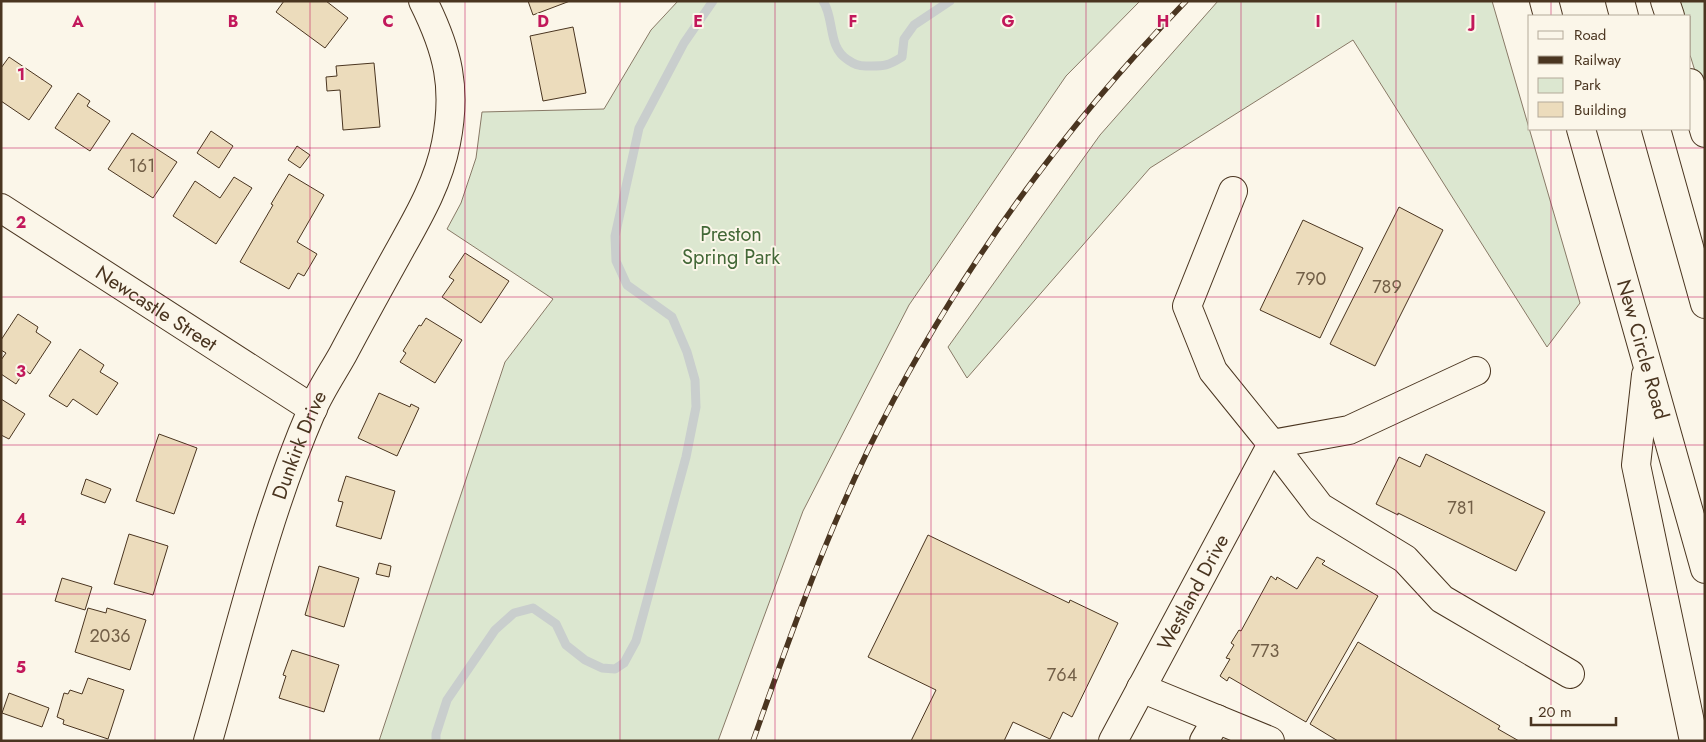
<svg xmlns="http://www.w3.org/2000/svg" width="1706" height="742" font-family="Jost,sans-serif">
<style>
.green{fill:#dce7d0;stroke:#887966}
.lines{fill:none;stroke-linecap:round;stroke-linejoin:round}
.stream{stroke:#c9cecd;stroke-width:9}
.building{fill:#ecdcbc;stroke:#4a3520}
.minor-casing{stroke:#4a3520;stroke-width:30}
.highway-casing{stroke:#4a3520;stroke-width:30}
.minor{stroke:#fbf6e9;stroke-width:28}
.highway{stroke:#fbf6e9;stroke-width:28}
.rail-casing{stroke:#4a3520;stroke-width:5.5}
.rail{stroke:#fbf6e9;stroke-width:4;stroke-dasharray:11;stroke-linecap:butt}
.grid{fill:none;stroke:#c2185b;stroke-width:1;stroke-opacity:0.55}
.labels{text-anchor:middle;stroke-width:4;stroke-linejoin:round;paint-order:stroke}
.number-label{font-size:18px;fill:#725f47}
.park-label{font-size:20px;fill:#436837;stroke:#fbf6e9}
.street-label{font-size:20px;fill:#4a3520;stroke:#fbf6e9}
.grid-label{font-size:16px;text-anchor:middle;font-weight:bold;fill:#c2185b;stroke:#fbf6e9;stroke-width:4;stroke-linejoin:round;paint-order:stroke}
</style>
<rect width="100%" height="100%" fill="#fbf6e9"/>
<g class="green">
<path d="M678 1H1140L1066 76 909 305 803 511 718 741H379L505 362 553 299 447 229 461 203 476 158 482 112 604 109 651 30Z"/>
<path d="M1218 1H1492L1580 303 1547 347 1353 40 1150 168 967 378 948 347 1100 135Z"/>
<path d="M1673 1H1705V103L1690 55V16H1678Z"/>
</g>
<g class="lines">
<g class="stream">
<path d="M823 1C835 19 827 47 848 60 854 64 858 66 866 66 884 66 886 67 902 57L904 39 914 25 950 1"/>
<path d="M436 741V734L447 700 495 630 514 613 533 608 556 624 566 645 585 660 602 668 615 669 624 663 636 641 686 457 696 407 695 380 687 352 672 317 627 285 616 261 615 236 639 128 684 43 713 1"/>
</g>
</g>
<g class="building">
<path d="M284 1H326L348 18 325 48 276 12Z"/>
<path d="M528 1H570L533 15Z"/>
<path d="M573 27 586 93 543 101 530 36Z"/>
<path d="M9 57 52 86 29 120 1 101V68Z"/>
<path d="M374 63 380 127 343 130 340 90 327 91 326 77 337 76 336 66Z"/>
<path d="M78 93 90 101 87 106 110 121 90 151 55 128Z"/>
<path d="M211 131 233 146 219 168 197 153Z"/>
<path d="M132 133 177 162 153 198 108 169Z"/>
<path d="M297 146 310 155 300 168 288 160Z"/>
<path d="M289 174 324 195 297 242 317 254 304 276 298 273 289 289 240 262 273 205 271 204Z"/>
<path d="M234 177 252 188 216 244 173 216 195 181 220 198Z"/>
<path d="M1399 207 1443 230 1375 366 1330 344Z"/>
<path d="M1303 220 1363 248 1320 338 1260 310Z"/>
<path d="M465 253 509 281 481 323 442 297 454 280 449 277Z"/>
<path d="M18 314 38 327 36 332 51 342 30 374 25 370 16 384 1 374V360L6 353 1 350V340Z"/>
<path d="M426 318 462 340 435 383 400 362 406 353 403 351 419 325 421 326Z"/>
<path d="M80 349 104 365 100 372 118 383 97 415 73 399 67 407 49 396Z"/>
<path d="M379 393 410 407 411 404 419 408 397 456 358 438Z"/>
<path d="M1 399 25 414 9 439 1 435Z"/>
<path d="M159 434 197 448 174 514 136 501Z"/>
<path d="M1426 454 1545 512 1516 571 1398 513V515L1376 504 1399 457 1420 467Z"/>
<path d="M346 476 395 491 381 539 336 526 343 502 338 501Z"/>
<path d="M86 479 111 489 105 503 81 494Z"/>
<path d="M129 534 168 546 153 595 114 584Z"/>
<path d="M928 535 1069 603 1070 600 1118 623 1072 717 1063 712 1050 739 1013 722 1004 741H911L936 690 868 657Z"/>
<path d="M1317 557 1325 561 1322 564 1378 596 1306 722 1229 677 1227 681 1220 676 1230 659 1226 658 1234 645 1231 643 1239 630 1241 631 1271 576 1276 580 1277 577 1297 589Z"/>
<path d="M379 563 391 566 389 577 376 574Z"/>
<path d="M319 566 359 578 344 627 305 615Z"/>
<path d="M62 578 92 587 85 610 55 601Z"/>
<path d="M88 608 106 613 107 608 146 620 130 670 75 652Z"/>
<path d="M1358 642 1500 726 1498 729 1519 741H1338L1310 724Z"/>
<path d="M292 650 339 665 324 712 279 698 286 676 283 675Z"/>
<path d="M88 678 124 690 108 739 63 724 64 720 57 717 64 693 68 694 70 690 82 694Z"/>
<path d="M9 693 49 708 42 727 2 713Z"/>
</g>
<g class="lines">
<defs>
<g id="minor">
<path d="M1233 191 1187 306 1213 371 1272 444 1320 507 1405 559 1442 599 1570 674"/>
<path id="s1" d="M1 208 313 409"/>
<path d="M1272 444 1349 430 1476 371"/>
<path d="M1141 688 1270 741"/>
<path id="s2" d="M208 741C240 630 266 516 312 410 320 391 333 372 343 354 362 318 382 282 402 246 420 214 439 180 446 143 457 88 448 51 423 1"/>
<path id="s3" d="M1113 741 1272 444"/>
<path d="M1204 741 1217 719"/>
</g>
<g id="highway">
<path d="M1544 1 1548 16"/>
<path d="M1620 1 1624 16"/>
<path d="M1665 1 1670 16"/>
<path d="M1690 83 1705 133"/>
<path id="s4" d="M1581 129 1705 569"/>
<path d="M1656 129 1705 304"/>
<path d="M1646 375 1636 465 1694 741"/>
</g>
</defs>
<use href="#minor" class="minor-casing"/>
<use href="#highway" class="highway-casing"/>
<use href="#minor" class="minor"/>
<use href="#highway" class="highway"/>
<defs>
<path id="rail" d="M753 741C788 642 822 545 868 450 949 285 1058 133 1186 1"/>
</defs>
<use href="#rail" class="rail-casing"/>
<use href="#rail" class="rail"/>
</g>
<path class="grid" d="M155 1V741M310 1V741M465 1V741M620 1V741M775 1V741M931 1V741M1086 1V741M1241 1V741M1396 1V741M1551 1V16M1551 129V741M1 148H1705M1 297H1705M1 445H1705M1 594H1705"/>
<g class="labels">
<g class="number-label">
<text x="142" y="172">161</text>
<text x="1311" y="285">790</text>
<text x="1387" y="293">789</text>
<text x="1461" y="514">781</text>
<text x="110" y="642">2036</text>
<text x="1265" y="657">773</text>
<text x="1062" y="681">764</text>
</g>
<g class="park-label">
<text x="731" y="241">Preston<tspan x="731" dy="23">Spring Park</tspan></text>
</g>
<g class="street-label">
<text dy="7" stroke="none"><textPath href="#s1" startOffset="185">Newcastle Street</textPath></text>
<text dy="7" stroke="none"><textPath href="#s4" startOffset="229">New Circle Road</textPath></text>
<text dy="7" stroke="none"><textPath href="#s2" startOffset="310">Dunkirk Drive</textPath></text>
<text dy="7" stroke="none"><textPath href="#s3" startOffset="169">Westland Drive</textPath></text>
</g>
</g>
<g class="grid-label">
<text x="78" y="27">A</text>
<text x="233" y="27">B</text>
<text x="388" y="27">C</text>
<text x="543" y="27">D</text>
<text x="698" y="27">E</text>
<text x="853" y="27">F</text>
<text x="1008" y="27">G</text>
<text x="1163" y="27">H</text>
<text x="1318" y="27">I</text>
<text x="1473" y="27">J</text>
<text x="21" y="80">1</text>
<text x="21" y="228">2</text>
<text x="21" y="377">3</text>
<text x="21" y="525">4</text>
<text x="21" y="673">5</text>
</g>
<rect width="1706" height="742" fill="none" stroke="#4a3520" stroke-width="5"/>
<rect x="1528" y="15" width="162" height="115" fill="#fbf6e9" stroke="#b4a999"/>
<rect x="1538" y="31" width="25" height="8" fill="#fbf6e9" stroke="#b4a999"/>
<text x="1574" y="40" font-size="15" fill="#4a3520">Road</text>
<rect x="1538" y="56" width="25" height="8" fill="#4a3520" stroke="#b4a999"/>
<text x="1574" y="65" font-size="15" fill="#4a3520">Railway</text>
<rect x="1538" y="78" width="25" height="15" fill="#dce7d0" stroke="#b4a999"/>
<text x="1574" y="90" font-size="15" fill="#4a3520">Park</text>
<rect x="1538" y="102" width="25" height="15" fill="#ecdcbc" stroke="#b4a999"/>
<text x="1574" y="115" font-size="15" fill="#4a3520">Building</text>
<path d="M1531 717v8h85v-8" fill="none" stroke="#4a3520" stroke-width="2.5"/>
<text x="1538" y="717" font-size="15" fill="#4a3520" stroke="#fbf6e9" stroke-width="4" paint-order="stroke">20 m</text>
</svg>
